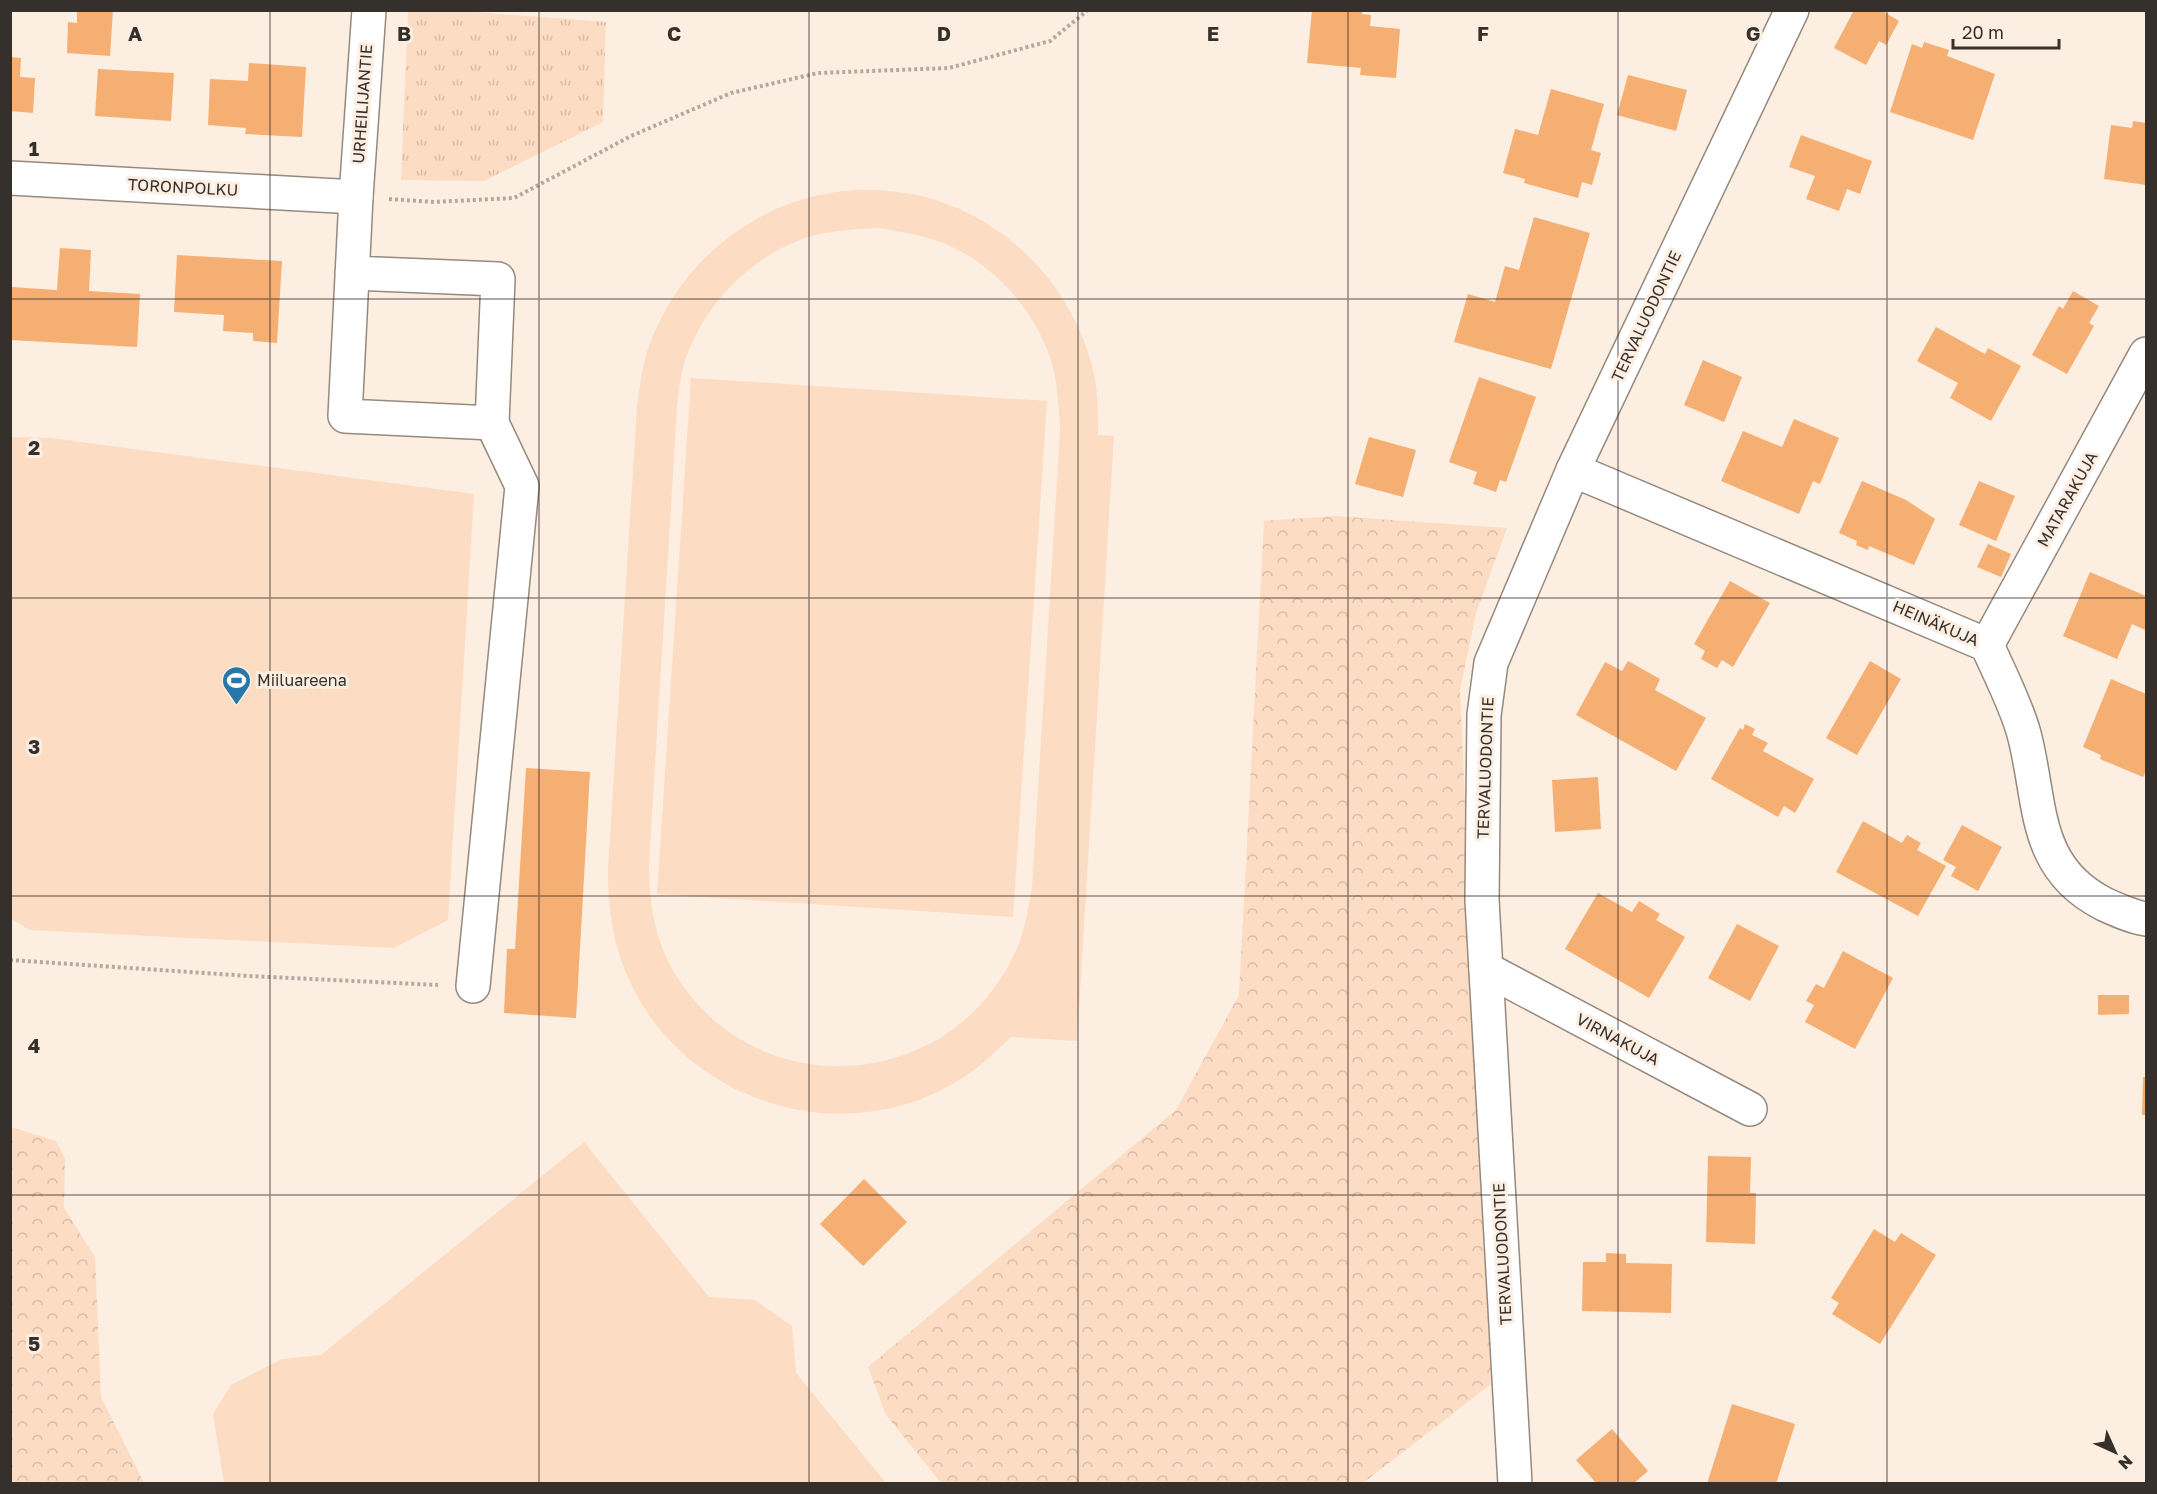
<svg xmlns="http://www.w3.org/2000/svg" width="2157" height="1494" font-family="'Golos Text',sans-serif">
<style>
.green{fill:#fcdcc2;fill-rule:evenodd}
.forest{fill:url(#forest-crowns)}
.park{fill:url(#park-tufts)}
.building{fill:#f6af73}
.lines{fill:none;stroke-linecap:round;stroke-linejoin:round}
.minor-casing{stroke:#96897e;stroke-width:36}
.path{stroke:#b4a9a0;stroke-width:4;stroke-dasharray:3 3;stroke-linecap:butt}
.minor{stroke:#fff;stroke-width:33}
.grid{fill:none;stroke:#36302c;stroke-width:1.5;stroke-opacity:0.55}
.labels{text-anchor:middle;stroke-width:6;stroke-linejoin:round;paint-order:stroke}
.street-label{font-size:16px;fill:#36302c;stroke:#fdeee2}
.poi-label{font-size:16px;fill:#36302c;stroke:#fdeee2;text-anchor:start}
.grid-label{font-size:20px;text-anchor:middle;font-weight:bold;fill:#36302c;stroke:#fdeee2;stroke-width:6;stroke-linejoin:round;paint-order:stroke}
</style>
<defs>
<pattern id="forest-crowns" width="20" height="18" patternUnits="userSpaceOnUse" patternTransform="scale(1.5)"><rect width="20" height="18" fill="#fcdcc2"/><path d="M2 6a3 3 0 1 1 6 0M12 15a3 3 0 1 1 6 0" fill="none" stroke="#d9bda7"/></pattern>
<pattern id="park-tufts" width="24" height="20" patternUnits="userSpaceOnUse" patternTransform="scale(1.5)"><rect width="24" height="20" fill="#fcdcc2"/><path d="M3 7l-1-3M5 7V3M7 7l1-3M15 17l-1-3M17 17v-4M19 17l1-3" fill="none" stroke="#d9bda7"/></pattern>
</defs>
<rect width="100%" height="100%" fill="#fdeee2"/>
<g class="green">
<path d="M882 190C894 192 907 193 918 195 1002 215 1068 280 1091 362 1098 386 1098 410 1098 435L1114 436 1077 1041 1011 1037C987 1061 962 1082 931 1095 816 1145 676 1091 627 975 612 941 608 906 608 869L637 407C640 383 643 359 653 336 685 257 760 199 845 191 857 189 870 190 882 190ZM880 228C902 232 922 235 943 243 994 263 1039 314 1053 367 1058 389 1059 410 1060 431L1032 887C1028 909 1025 932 1015 953 947 1099 742 1106 668 961 653 930 649 897 649 864L677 408C678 397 679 386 681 376 695 311 752 251 816 235 837 230 858 229 880 228Z"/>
<path d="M691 378 1047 401 1013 917 657 894Z"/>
<path d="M11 437 51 438 474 494 448 920 394 948 30 930 11 919Z"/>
<path d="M584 1142 709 1297 755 1300 792 1326 796 1373 886 1483H224L213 1414 231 1385 282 1359 321 1355Z"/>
</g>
<g class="forest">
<path d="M1334 516 1507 528 1476 613 1460 690 1491 1384 1363 1483 942 1484 886 1415 868 1367 1176 1110 1239 995 1264 521Z"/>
<path d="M11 1127 56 1141 65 1159 64 1208 95 1257 101 1397 144 1483H11Z"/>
</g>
<path class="park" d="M408 11H461L606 22 603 122 484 181 401 180Z"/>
<g class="building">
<path d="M77 10H113L110 56 67 53 68 22 77 23Z"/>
<path d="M1312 10H1362V14L1371 15 1370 26 1400 29 1396 78 1360 75 1361 68 1307 63Z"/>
<path d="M1854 10H1881L1899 21 1886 45 1879 41 1866 65 1834 48Z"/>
<path d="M1924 42 1949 50 1947 56 1995 74 1973 140 1890 112 1912 44 1922 48Z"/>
<path d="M10 57 21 58 20 77 35 78 33 113 10 111Z"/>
<path d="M249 63 306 67 302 137 245 134 246 128 208 125 210 79 248 81Z"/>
<path d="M98 69 174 73 171 121 95 116Z"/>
<path d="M1628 75 1687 90 1676 131 1617 115Z"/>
<path d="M1551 89 1604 104 1591 150 1601 153 1592 185 1582 182 1578 198 1524 183 1525 179 1503 173 1515 129 1538 135Z"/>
<path d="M2133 121 2146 123V185L2104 179 2111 125 2132 128Z"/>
<path d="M1801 135 1872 161 1860 194 1847 189 1839 211 1806 199 1815 176 1789 167Z"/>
<path d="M1534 217 1590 233 1551 369 1454 342 1468 294 1495 302 1505 266 1519 270Z"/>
<path d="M60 248 91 250 89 291 140 294 137 347 10 340 11 287 57 290Z"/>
<path d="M177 255 282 261 277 343 253 341V333L223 331 224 315 174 312Z"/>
<path d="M2073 291 2099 306 2089 323 2094 326 2067 374 2032 355 2059 306 2063 309Z"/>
<path d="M1936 327 1985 354 1988 348 2021 366 1991 421 1950 398 1958 383 1917 361Z"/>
<path d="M1703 360 1742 377 1724 422 1684 405Z"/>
<path d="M1479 377 1536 397 1506 482 1500 480 1496 492 1473 484 1477 472 1449 462Z"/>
<path d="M1794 419 1839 438 1820 484 1813 481 1799 514 1721 481 1743 431 1782 447Z"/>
<path d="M1369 437 1416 450 1403 497 1355 484Z"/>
<path d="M1862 481 1906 500 1935 519 1914 565 1869 546 1868 550 1856 545 1857 541 1839 533Z"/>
<path d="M1979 481 2015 496 1996 541 1959 525Z"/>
<path d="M1988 544 2011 554 2001 577 1977 567Z"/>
<path d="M2090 572 2146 596V625L2145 630 2132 624 2117 659 2063 636Z"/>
<path d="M1730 581 1770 603 1733 667 1722 660 1717 668 1701 659 1705 651 1694 644Z"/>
<path d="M1628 661 1660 679 1655 690 1706 718 1676 771 1576 715 1605 662 1622 671Z"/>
<path d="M1870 661 1901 679 1857 755 1826 738Z"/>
<path d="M2111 679 2146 694V774L2145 773 2143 777 2100 759 2101 755 2083 747Z"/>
<path d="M1745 724 1755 729 1752 735 1768 743 1763 751 1814 779 1795 813 1784 806 1778 817 1711 779 1740 728 1743 730Z"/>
<path d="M526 768 590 772 576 1018 504 1013 507 949H515Z"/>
<path d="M1598 777 1601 829 1555 832 1552 780Z"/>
<path d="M1863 821 1902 843 1907 835 1921 843 1917 850 1946 866 1918 916 1836 872Z"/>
<path d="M1962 825 2002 847 1978 891 1951 876 1956 867 1943 860Z"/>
<path d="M1598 893 1632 912 1639 901 1660 914 1656 920 1685 937 1649 998 1565 949Z"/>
<path d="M1737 924 1779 946 1750 1001 1708 978Z"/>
<path d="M1843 951 1893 978 1855 1049 1805 1022 1814 1005 1806 1001 1816 984 1824 988Z"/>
<path d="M2098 995H2129V1014L2098 1015Z"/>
<path d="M2143 1077H2146V1115H2142Z"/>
<path d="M1708 1156 1751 1157 1750 1193H1756L1755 1244 1706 1242Z"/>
<path d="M864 1179 907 1222 863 1266 820 1224Z"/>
<path d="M1874 1229 1895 1242 1901 1233 1936 1255 1880 1344 1832 1314 1839 1303 1831 1298Z"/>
<path d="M1606 1253 1626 1254V1263L1672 1264 1671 1313 1582 1311 1583 1262H1606Z"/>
<path d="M1732 1404 1795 1424 1776 1484H1707Z"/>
<path d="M1612 1429 1648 1471 1633 1484H1597L1576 1460Z"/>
</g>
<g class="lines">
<defs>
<g id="minor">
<path d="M10 178 356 197"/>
<path d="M352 273 498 279 492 423 345 416 356 197 369 10"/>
<path d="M1573 470 1987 645C1999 672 2017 707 2024 734 2042 801 2031 867 2104 904 2117 910 2132 917 2146 919"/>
<path d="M1987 645 2146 354"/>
<path d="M1486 969 1750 1109"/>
<path d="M473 986 522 486 492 423"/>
<path d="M1515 1484 1482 900 1484 715 1491 663 1573 470 1792 10"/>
</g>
</defs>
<use href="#minor" class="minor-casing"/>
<g class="path">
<path d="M389 199 434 202 514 198 631 136 731 93 818 73 949 68 1050 41 1088 10"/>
<path d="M10 960 249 976 438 985"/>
</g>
<use href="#minor" class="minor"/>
</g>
<path class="grid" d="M270 10V1484M539 10V1484M809 10V1484M1078 10V1484M1348 10V1484M1618 10V1484M1887 10V1484M10 299H2146M10 598H2146M10 896H2146M10 1195H2146"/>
<defs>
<symbol id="stadium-pin" viewBox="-11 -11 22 30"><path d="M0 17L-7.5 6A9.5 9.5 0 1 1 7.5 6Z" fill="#2877a9" stroke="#fdeee2"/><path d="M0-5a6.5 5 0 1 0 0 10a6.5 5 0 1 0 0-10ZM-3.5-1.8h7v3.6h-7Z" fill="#fff"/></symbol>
</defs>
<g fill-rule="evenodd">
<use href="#stadium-pin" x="220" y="664" width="33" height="45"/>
</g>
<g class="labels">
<g class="street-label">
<text transform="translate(362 104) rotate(-86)" y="6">URHEILIJANTIE</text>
<text transform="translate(183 187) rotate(3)" y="6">TORONPOLKU</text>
<text transform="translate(1646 316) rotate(-65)" y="6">TERVALUODONTIE</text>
<text transform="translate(2067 499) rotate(-61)" y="6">MATARAKUJA</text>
<text transform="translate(1936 623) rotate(23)" y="6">HEINÄKUJA</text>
<text transform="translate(1485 768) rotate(-88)" y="6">TERVALUODONTIE</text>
<text transform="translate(1618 1039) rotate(28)" y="6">VIRNAKUJA</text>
<text transform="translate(1502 1254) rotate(-93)" y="6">TERVALUODONTIE</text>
</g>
<g class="poi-label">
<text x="257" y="686">Miiluareena</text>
</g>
</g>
<g class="grid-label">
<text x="135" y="41">A</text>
<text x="404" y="41">B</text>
<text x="674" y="41">C</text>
<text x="944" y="41">D</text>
<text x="1213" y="41">E</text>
<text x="1483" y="41">F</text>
<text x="1753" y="41">G</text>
<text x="34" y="156">1</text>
<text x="34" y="455">2</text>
<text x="34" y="754">3</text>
<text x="34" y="1053">4</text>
<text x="34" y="1351">5</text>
</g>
<rect width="2157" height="1494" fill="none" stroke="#36302c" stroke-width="24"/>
<g transform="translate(2115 1452) rotate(135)" stroke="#fdeee2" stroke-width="4.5" paint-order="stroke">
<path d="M0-4.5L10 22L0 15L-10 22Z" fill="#36302c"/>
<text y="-9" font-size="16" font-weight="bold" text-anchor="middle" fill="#36302c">N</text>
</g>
<path d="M1953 39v9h106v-9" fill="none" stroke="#36302c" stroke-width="3"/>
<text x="1962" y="39" font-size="18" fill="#36302c" stroke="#fdeee2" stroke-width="4.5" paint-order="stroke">20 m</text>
</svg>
